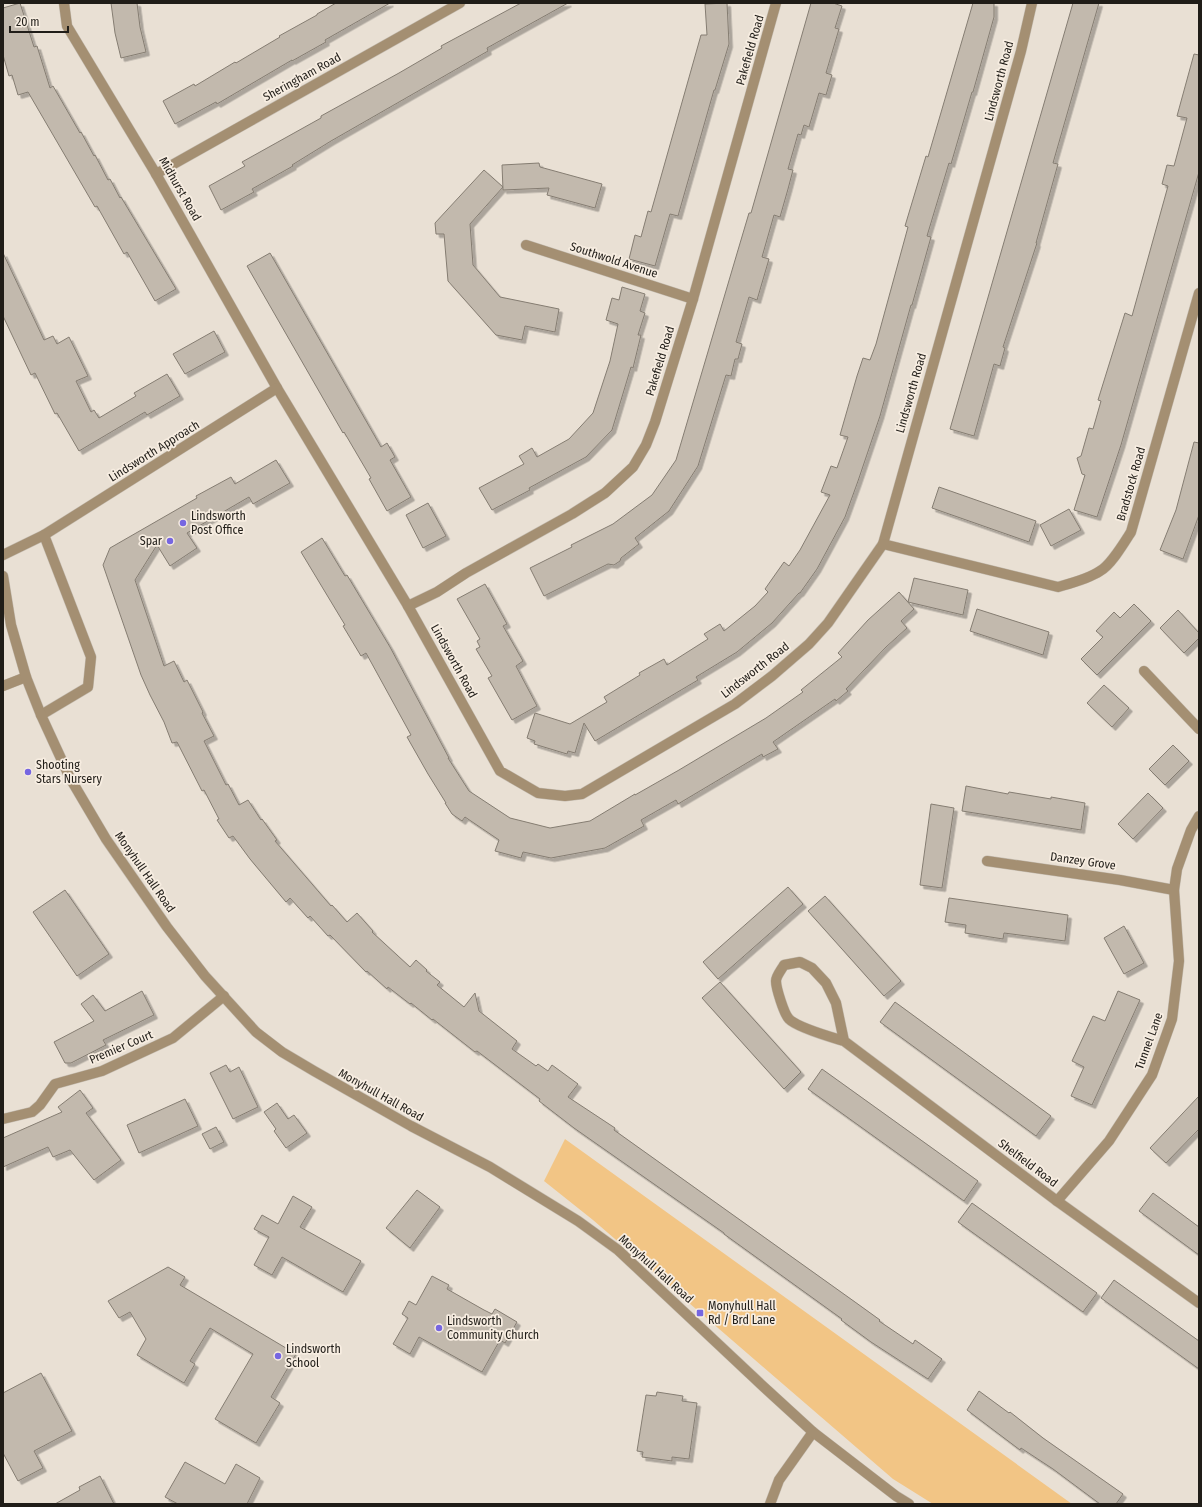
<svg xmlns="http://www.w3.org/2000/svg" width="1202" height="1507" font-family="'Fira Sans Condensed',sans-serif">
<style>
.green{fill:#f2c585}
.building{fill:#c2b9ad;stroke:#857d72;filter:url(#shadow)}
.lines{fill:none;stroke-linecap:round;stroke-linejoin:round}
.minor-casing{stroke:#c5bdb2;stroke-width:11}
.tertiary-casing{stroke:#c5bdb2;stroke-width:11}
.minor{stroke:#a48f72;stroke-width:10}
.tertiary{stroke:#a48f72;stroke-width:10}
.poi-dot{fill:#7666e1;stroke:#f7ede1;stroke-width:1.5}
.labels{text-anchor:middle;stroke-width:3.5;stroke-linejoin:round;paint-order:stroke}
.street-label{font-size:12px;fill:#201d18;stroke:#f7ede1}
.poi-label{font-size:12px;fill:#201d18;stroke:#f7ede1;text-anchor:start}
</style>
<defs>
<filter id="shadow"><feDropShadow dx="3.5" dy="3.5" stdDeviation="0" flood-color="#0004"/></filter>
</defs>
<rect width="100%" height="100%" fill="#e9e0d4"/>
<path class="green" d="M565 1139 1072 1504H933L893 1479 593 1220 544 1181Z"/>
<g class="building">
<path d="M20 3 34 47 37 46 50 88 53 86 80 133 81 132 94 156 95 155 108 180 110 179 120 198 121 197 176 289 155 301 127 252 124 254 97 206 95 207 28 92 18 95 12 75 9 76 3 55V8Z"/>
<path d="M111 3H137L140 27 146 52 121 58 115 33Z"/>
<path d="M336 3H390L325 40 326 42 292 61V60L217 104 216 102 175 124 163 101 194 84 195 86 235 62 236 63 280 37 279 36 317 15V14Z"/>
<path d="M521 3H568L487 48 488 51 331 141 292 165 293 166 252 189 254 192 221 210 209 186 245 166 242 162 321 118V116L399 73 442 48 441 46Z"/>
<path d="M727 3 729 44 715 90H714L678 216 670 214 655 266 629 259 635 235 641 237 648 211 651 212 701 35H707L705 4Z"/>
<path d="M811 3H833L842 6 835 28 839 29 826 73 832 75 826 95 819 93 809 127 804 125 801 135 798 134 788 169 793 170 788 189 780 217 774 215 762 257 769 259 757 300 749 297 736 342 742 344 738 359H735L731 376 726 375 698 466 669 511 635 538 639 544 621 558 620 561 614 565 608 564 544 596 530 568 572 547 571 545 613 524 652 495 676 460 738 250 749 213H751Z"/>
<path d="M973 3H994V17L973 92H972L951 164 949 163 927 236 931 237 912 305H911L880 416 858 481 845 517 817 569 800 593H799L772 623 737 652 696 677 698 680 595 741 584 723 575 753 568 751 567 754 534 744 535 741 527 738 535 713 570 724 607 702 604 697 640 675 639 673 664 659 667 665 708 639 704 634 720 624 724 631 755 606 768 592 765 589 784 562 789 566 800 550 830 495 821 492 831 466 837 468 848 437 840 435 857 376 863 358 870 360 876 344 908 227 905 226 926 156 928 157Z"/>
<path d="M1073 3H1099L1053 163 1058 164 1036 243H1037L1003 347 1005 348 1000 366 994 364 974 436 950 429Z"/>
<path d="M1194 54 1199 55V172L1121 445 1097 517 1074 510 1085 475 1082 474 1077 458 1081 456 1089 428 1093 429 1101 401 1098 400 1125 313 1132 316 1168 186 1162 184 1167 165 1174 166 1187 118 1177 116Z"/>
<path d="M539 163 540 167 602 184 595 208 547 195 549 188 503 190 502 165Z"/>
<path d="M484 170 503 187 470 224 473 265 500 297 559 309 555 332 525 326 522 340 496 335 448 281 444 234H436L435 223Z"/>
<path d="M3 253 44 340 53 336 57 344 69 337 88 376 76 381 91 412 94 410 99 418 136 396 134 393 167 374 180 396 147 415 145 412 79 451 57 413 55 414 35 373 31 375 3 316Z"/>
<path d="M270 253 381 447 387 443 395 457 390 460 411 497 387 511 369 479 371 478 344 432 343 433 247 266Z"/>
<path d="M622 287 645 294 640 311 645 313 638 335H641L633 368 631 367 612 430 586 457 529 488 530 490 492 510 479 488 524 464 519 456 532 448 537 457 569 439 593 413 610 361 618 324 606 320 612 298 619 300Z"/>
<path d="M214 331 225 352 185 374 173 354Z"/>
<path d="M1194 442 1199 443V515L1183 559 1160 550 1176 510Z"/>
<path d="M276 460 290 483 253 504 249 497 187 533 197 548 170 566 157 545 135 580 164 666 174 661 184 682 187 680 203 712 202 713 214 736 204 741 226 785 228 784 239 805 248 800 261 820 262 819 277 840 275 841 331 906 332 905 347 922 357 913 373 931 372 932 410 967 416 960 427 970 426 971 440 982 437 985 464 1007 475 993 479 1011 517 1041 512 1049 536 1066 538 1064 548 1071 552 1065 578 1084 568 1097 615 1128 614 1130 855 1302 880 1320 879 1321 913 1344 915 1340 942 1359 928 1379 871 1342 841 1320 842 1319 724 1234V1233L574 1128 539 1101 540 1099 477 1051 475 1052 433 1019 432 1020 411 1003 410 1004 388 987 387 989 367 971 366 972 330 935 328 936 310 916 308 918 290 898 286 902 250 859 233 836 229 838 217 820 219 819 204 790 202 791 177 742 172 743 164 722 150 695 141 675 103 565 110 548 197 498 196 496 231 477 235 484Z"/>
<path d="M939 487 1036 521 1029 542 932 508Z"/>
<path d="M428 503 446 536 423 548 406 515Z"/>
<path d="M1069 509 1081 530 1051 546 1040 525Z"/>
<path d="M322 538 345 576 347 575 390 647 449 758H448L469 791 510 818 550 828 590 821 635 794V795L679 770 766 718 803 692 801 690 842 657 838 653 868 620 899 592 914 609 901 621 907 628 886 647 846 689 848 691 836 701 835 699 773 742 778 749 763 757 762 754 678 804 676 800 641 820 644 826 605 848 551 858 523 852 521 858 495 851 499 840 465 817 462 821 452 814 445 803H446L428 774 407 737 411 735 366 653 361 656 343 626 345 625 301 552Z"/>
<path d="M914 578 968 590 963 615 908 602Z"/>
<path d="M485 584 507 624 503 626 523 661 516 666 537 706 512 720 488 678 492 676 476 649 480 647 477 641 480 639 457 599Z"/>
<path d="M1134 604 1151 621 1097 675 1081 659 1103 637 1096 631 1114 612 1120 618Z"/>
<path d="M977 609 1049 632 1043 655 970 631Z"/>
<path d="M1178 610 1199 633V638L1184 653 1160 628Z"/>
<path d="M1104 685 1129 708 1112 727 1087 703Z"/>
<path d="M1173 745 1189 761 1165 785 1149 769Z"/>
<path d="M966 786 1008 794 1009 792 1051 799V797L1085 803 1081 830 962 811Z"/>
<path d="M1148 793 1163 808 1133 839 1118 824Z"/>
<path d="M931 804 954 808 942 888 920 885Z"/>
<path d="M788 887 803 904 718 979 703 962Z"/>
<path d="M65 890 109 954 77 976 33 912Z"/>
<path d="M825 896 901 981 884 996 808 911Z"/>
<path d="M949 898 1068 915 1065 941 1004 933 1003 939 965 933 966 925 945 922Z"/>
<path d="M1124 926 1144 963 1124 974 1104 938Z"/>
<path d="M720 982 801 1072 784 1089 702 998Z"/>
<path d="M142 991 154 1015 103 1040 106 1045 71 1063H65L54 1042 94 1021 81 1004 93 995 105 1011Z"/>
<path d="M1118 991 1140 1000 1092 1105 1071 1096 1084 1067 1072 1061 1093 1016 1105 1021Z"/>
<path d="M895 1002 1051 1116 1036 1136 880 1022Z"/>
<path d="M226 1065 230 1072 239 1067 258 1107 233 1119 210 1073Z"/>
<path d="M822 1069 978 1181 964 1201 808 1089Z"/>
<path d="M80 1090 93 1108 86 1113 121 1160 94 1180 70 1150 53 1157 48 1147 3 1167V1138L62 1112 58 1107Z"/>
<path d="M1199 1096V1129L1166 1163 1150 1148Z"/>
<path d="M185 1099 198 1126 139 1153 127 1125Z"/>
<path d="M277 1103 288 1119 294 1115 307 1133 286 1148 274 1131 276 1129 264 1112Z"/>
<path d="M216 1127 224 1142 210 1149 202 1134Z"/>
<path d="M417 1190 440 1207 410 1248 386 1228Z"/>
<path d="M1153 1193 1199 1227V1255L1139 1211Z"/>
<path d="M293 1196 312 1207 300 1227 361 1261 343 1292 282 1257 272 1275 254 1265 269 1237 254 1229 262 1215 278 1224Z"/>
<path d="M972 1203 1097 1293 1083 1312 958 1222Z"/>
<path d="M168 1267 185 1277 180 1285 296 1354 271 1397 280 1403 256 1443 215 1419 253 1354 210 1328 190 1361 195 1364 184 1383 137 1355 146 1339 130 1312 119 1318 108 1301Z"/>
<path d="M432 1276 449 1285 447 1289 484 1310 492 1314 495 1309 517 1322 505 1343 500 1340 482 1372 419 1337 410 1354 393 1344 408 1318 402 1314 409 1301 416 1305Z"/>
<path d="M1114 1280 1199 1341V1369L1101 1298Z"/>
<path d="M41 1373 72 1431 34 1451 43 1468 18 1481 3 1453V1393Z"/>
<path d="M979 1391 1009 1413 1010 1412 1043 1438 1123 1494 1116 1504H1100L1053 1469 1021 1448 1020 1450 967 1410Z"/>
<path d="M657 1392 683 1396 682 1401 697 1403 689 1459 672 1457V1461L642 1457 643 1452 637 1451 646 1395 656 1396Z"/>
<path d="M185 1462 225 1484 236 1464 260 1478 247 1504H178L165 1497Z"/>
<path d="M100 1476 114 1504H55L80 1490 79 1487Z"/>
</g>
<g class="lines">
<defs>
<g id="minor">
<path d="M64 3 67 26 156 174 277 388 408 606 500 771 538 793 565 796 582 794 735 704 772 676 809 644 828 623 883 544 1021 51 1032 3"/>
<path d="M156 174 460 3"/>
<path d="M526 245 693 299"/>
<path d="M883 544 1058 587C1072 583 1088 579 1100 571 1111 565 1124 543 1131 532L1199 293"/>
<path d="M3 555 44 535 277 388"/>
<path d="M408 606 437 592 466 573 572 514 605 493 633 467 646 445 655 422 693 299 776 3"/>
<path d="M1144 671 1199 729"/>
<path d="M3 686 26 677"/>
<path d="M41 715 88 687 91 657 44 535"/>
<path d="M987 861 1120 880 1174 890"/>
<path d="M844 1041 836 1003 826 983 812 968 800 962 784 965C782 969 776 976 776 981 776 988 784 1014 789 1019 798 1028 831 1037 844 1041L1057 1201 1199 1303"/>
<path d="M3 1119 32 1112 40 1105 55 1084 102 1071 173 1038 224 996"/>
<path d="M1057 1201 1109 1141 1152 1075 1172 1019 1179 961 1174 890 1177 869 1191 830 1199 816"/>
<path d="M770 1504 779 1480 813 1432"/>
</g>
<path id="tertiary" d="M3 576 11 625 26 677 41 715 70 778 106 839 167 927 205 976 256 1032 282 1052 314 1071 411 1126 490 1167 578 1221 618 1250 766 1389 813 1432 896 1496 909 1504"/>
</defs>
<use href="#minor" class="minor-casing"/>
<use href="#tertiary" class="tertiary-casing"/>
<use href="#minor" class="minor"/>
<use href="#tertiary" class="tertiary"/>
</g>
<g class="poi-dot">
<circle cx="183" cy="523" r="4"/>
<circle cx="170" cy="541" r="4"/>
<circle cx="28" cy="772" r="4"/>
<rect x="696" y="1309" width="8" height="8" rx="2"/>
<circle cx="439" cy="1328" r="4"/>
<circle cx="278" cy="1356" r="4"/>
</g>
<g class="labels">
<g class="street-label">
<text transform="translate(750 50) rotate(-74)" y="4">Pakefield Road</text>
<text transform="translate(302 77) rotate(-29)" y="4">Sheringham Road</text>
<text transform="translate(999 81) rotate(-75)" y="4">Lindsworth Road</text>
<text transform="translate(180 189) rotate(60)" y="4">Midhurst Road</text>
<text transform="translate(614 260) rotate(18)" y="4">Southwold Avenue</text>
<text transform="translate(660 361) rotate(-73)" y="4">Pakefield Road</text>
<text transform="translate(911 393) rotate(-74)" y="4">Lindsworth Road</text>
<text transform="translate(154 451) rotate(-32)" y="4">Lindsworth Approach</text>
<text transform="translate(1131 484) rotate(-74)" y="4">Bradstock Road</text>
<text transform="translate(454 661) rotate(61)" y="4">Lindsworth Road</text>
<text transform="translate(755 670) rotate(-38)" y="4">Lindsworth Road</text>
<text transform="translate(1083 861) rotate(8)" y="4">Danzey Grove</text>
<text transform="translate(145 872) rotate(55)" y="4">Monyhull Hall Road</text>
<text transform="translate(1149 1041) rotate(-70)" y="4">Tunnel Lane</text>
<text transform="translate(121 1047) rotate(-23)" y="4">Premier Court</text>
<text transform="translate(381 1095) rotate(29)" y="4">Monyhull Hall Road</text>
<text transform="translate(1028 1163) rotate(37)" y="4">Shelfield Road</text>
<text transform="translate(656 1269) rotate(42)" y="4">Monyhull Hall Road</text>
</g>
<g class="poi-label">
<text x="191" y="520">Lindsworth<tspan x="191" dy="14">Post Office</tspan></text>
<text x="162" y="545" text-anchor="end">Spar</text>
<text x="36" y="769">Shooting<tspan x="36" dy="14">Stars Nursery</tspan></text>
<text x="708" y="1310">Monyhull Hall<tspan x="708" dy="14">Rd / Brd Lane</tspan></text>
<text x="447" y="1325">Lindsworth<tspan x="447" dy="14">Community Church</tspan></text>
<text x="286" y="1353">Lindsworth<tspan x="286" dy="14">School</tspan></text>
</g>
</g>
<rect width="1202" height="1507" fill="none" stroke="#201d18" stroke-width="8"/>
<path d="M10 26v6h58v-6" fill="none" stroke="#201d18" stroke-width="2"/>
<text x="16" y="26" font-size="12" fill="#201d18" stroke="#f7ede1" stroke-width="3" paint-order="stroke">20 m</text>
</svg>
